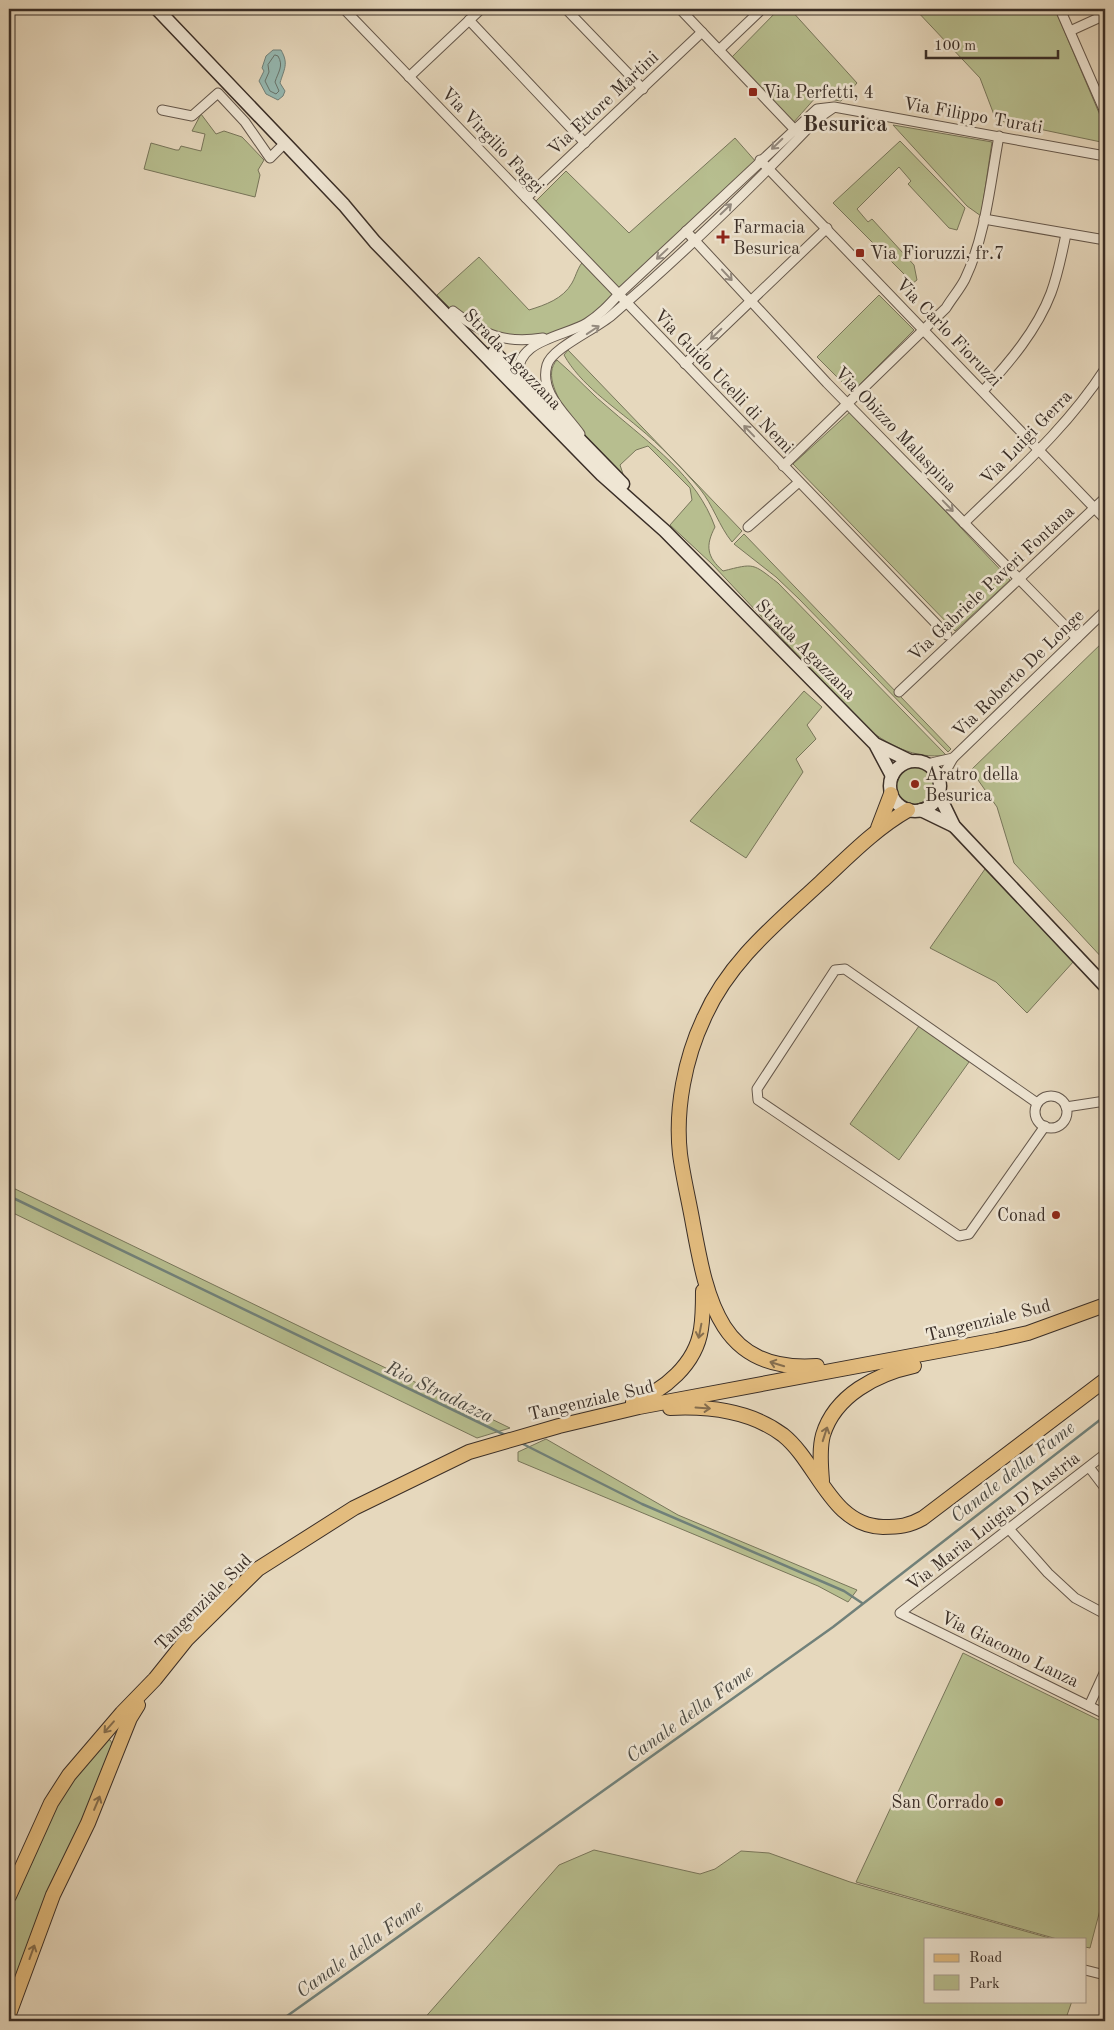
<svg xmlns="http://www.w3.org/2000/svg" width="1114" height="2030" font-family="'Old Standard TT',serif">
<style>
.green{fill:#b7be8f;stroke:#78765b}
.water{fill:#96b9b2;stroke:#71817a}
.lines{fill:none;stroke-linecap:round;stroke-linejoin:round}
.shore{stroke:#68746c;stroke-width:1}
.stream{stroke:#71817a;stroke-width:2.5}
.street-casing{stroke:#65584c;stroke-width:11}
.secondary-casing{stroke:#3a2e27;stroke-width:15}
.primary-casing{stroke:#3a2e27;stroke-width:16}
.street{stroke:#efe6d4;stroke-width:9}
.secondary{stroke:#efe6d4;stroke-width:12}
.primary{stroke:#e3bc7e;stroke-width:14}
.oneway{stroke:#948a7e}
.oneway2{stroke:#866e4e}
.poi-dot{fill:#8f2418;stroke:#efe6d4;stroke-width:2}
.labels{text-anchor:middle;stroke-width:5;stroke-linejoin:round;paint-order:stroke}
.poi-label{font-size:18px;fill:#3a2e27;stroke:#efe6d4;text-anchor:start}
.street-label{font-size:18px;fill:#3a2e27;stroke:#efe6d4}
.water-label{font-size:19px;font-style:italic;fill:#4c4a43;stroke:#efe6d4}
.district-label{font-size:22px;font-weight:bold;fill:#3a2e27;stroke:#efe6d4}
</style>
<rect width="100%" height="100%" fill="#e6d8bd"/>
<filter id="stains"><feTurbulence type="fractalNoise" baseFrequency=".004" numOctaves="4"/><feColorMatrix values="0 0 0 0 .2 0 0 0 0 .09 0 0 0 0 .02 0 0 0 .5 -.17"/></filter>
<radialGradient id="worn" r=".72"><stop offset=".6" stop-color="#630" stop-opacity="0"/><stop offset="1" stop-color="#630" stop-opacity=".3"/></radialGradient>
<g class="green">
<path d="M779 9H790L857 83 841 101 816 97 793 123 731 58Z"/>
<path d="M915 9H1055L1105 127 1101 142 996 120 980 78Z"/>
<path d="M201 114 216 134 224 131 242 137 264 160 258 170 260 175 255 197 144 169 151 143 176 150H179L181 146 201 151 205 134 192 131Z"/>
<path d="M893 125 992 142 981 216 967 206Z"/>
<path d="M735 138 757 163 604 311 554 336 509 340 453 311 437 295 479 257 529 310C545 305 563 299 572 283 577 274 577 268 585 259L532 205 566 171 629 233Z"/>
<path d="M900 141 965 208 957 230 949 228 908 184 911 181 899 167 857 209 868 222 872 219 914 265 917 280 913 283 833 203Z"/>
<path d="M879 295 914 330 852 392 817 357Z"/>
<path d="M568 350 742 531 732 542C719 526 713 505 700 489 682 468 660 445 638 427 613 406 580 384 564 355Z"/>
<path d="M557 360C576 376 592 395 611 410 650 444 697 476 715 527 705 546 707 557 723 571 755 563 752 563 778 583L946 755C915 760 886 744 863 725L712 564 670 525 692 500 690 488 648 446 636 450 620 465 624 477C605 457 531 387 557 360Z"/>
<path d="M851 411 1010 580 955 631 793 464Z"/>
<path d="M744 534 951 749 948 752 799 599 776 577 734 544Z"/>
<path d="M1105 640V961L1014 863 997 807 971 770Z"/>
<path d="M804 691 822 707 807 725 816 739 796 759 803 772 746 858 690 821Z"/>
<circle cx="915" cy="786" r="19"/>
<path d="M985 869 1074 961 1027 1013 996 982 930 948Z"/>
<path d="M919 1026 969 1062 899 1160 850 1124Z"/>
<path d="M9 1186 510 1428 477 1438 9 1211Z"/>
<path d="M546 1439 678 1515 857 1590 848 1602 818 1586 518 1461V1452Z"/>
<path d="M963 1653 1105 1723V1891L1090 1948 1085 1947V1939H1057L856 1882Z"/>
<path d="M105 1739 110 1740 112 1743 100 1779 9 1998V1909L58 1799Z"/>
<path d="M594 1850 700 1874 715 1869 741 1851 769 1853 850 1882 1053 1939H925V2001H1072L1065 2021H422L559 1865Z"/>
</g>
<path class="water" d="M273 50H281C289 64 284 69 280 83L285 91 283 96 278 100 266 94 259 81 264 71 262 68 266 56Z"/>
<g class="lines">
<path class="shore" d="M275 55 278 56C284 66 278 72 275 82L279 91 276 94 270 91 265 81 269 72 268 65Z"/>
<g class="stream">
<path d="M9 1196 505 1435"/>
<path d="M521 1443 642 1504 844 1591 862 1603"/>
<path d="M280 2021 833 1627 1105 1416"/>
</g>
<defs>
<g id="street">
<path d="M344 9 947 635"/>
<path d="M566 9 643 89"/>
<path d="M680 9 797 132"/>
<path d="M1060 9 1105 112"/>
<path d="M469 20 585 143"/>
<path d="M1070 31 1105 15"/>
<path d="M719 50 762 9"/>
<path d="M409 77 481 9"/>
<path d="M162 110 192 116 218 93 245 122 270 158 285 143"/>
<path d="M760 160 1105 519"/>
<path d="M526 198 702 32"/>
<path d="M984 219 1105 240"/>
<path d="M686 231 827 383 1077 638"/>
<path d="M453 311C484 335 504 344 543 338"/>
<path d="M685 364 827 228"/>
<path d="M519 379C512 340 564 337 587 323 600 315 609 305 619 294L817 109 834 107 1105 156"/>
<path d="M983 391C1009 363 1037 330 1051 293 1058 274 1062 254 1066 234"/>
<path d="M580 434C566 414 539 393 547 365 552 348 596 329 612 315 683 254 752 187 817 119L833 108"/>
<path d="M783 466 946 308C952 298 960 289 965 279 986 235 990 184 999 136"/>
<path d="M964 523C1014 474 1067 428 1105 369"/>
<path d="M748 527 799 482"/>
<path d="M899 692 1105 498"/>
<path d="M927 764 953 758"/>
<path d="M939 783 953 758 1105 611"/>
<circle cx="1051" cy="1112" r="16"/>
<path d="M1037 1103 845 969 835 970 757 1089 758 1100 959 1236 969 1234 1045 1126"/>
<path d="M1066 1107 1105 1101"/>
<path d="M1105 1454 900 1613 1105 1714"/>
<path d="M1089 1467 1105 1488"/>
<path d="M1009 1529 1048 1573 1075 1598 1105 1614"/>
<path d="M1089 1706 1105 1671"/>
<path d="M1085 1970 1105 1975"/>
</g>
<g id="secondary">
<path d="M157 9 344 205 375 242 512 383 602 475 665 531 875 744 892 776"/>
<path d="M494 352 623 484"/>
<path d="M877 745 910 761"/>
<circle cx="915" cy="786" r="25"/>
<path d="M938 793 954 826 1105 986"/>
<path d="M921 810 954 826"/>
</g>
<g id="primary">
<path d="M878 828 891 794"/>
<path d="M817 1366C720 1373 707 1300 693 1224 689 1201 683 1177 680 1154 675 1109 685 1058 704 1018 729 961 777 923 821 882 849 856 875 829 908 810"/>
<path d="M633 1402C664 1391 696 1364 701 1329 703 1317 703 1303 703 1291"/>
<path d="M670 1408C709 1406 751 1411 783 1435 818 1463 831 1526 883 1527 899 1527 909 1526 923 1518L1105 1380"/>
<path d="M822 1481C821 1466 819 1450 823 1435 835 1395 877 1374 914 1366"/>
<path d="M9 1896 51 1803 69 1775 122 1713 155 1679 187 1639 258 1569 354 1508 469 1452 559 1426 639 1407 997 1340 1028 1333 1105 1305"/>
<path d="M9 2014 53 1895 88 1823 130 1718 138 1705"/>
</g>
</defs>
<use href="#street" class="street-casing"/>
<use href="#secondary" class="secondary-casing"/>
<use href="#primary" class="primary-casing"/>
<use href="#street" class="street"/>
<use href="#secondary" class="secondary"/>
<use href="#primary" class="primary"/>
</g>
<defs><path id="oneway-shaft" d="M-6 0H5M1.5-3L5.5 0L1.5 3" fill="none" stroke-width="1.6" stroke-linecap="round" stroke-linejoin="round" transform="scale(1.25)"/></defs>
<g class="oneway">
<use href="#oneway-shaft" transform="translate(777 144) rotate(136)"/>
<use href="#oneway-shaft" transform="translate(726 209) rotate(-44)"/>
<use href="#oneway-shaft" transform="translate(662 254) rotate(137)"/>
<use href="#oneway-shaft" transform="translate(727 275) rotate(47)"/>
<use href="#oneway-shaft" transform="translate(593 330) rotate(-34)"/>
<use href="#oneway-shaft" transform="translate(716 334) rotate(136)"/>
<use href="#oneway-shaft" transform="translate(749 431) rotate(-134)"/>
<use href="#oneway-shaft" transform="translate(948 506) rotate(46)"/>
</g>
<g class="oneway2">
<use href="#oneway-shaft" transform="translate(700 1331) rotate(101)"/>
<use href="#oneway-shaft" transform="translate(777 1364) rotate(-163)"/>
<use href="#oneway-shaft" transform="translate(703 1408) rotate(4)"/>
<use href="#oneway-shaft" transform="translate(825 1434) rotate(-72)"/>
<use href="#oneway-shaft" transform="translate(109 1727) rotate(131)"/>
<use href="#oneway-shaft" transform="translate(97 1803) rotate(-67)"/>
<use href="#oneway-shaft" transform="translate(32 1952) rotate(-70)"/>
</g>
<g class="poi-dot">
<rect x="748" y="87" width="10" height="10" rx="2.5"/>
<path d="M720.5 229.5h5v5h5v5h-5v5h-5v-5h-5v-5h5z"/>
<rect x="855" y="248" width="10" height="10" rx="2.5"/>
<circle cx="915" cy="784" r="5"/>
<circle cx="1056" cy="1215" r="5"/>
<circle cx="999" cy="1802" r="5"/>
</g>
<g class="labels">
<g class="poi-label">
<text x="763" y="98">Via Perfetti, 4</text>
<text x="733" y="233">Farmacia<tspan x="733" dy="21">Besurica</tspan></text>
<text x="870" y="259">Via Fioruzzi, fr.7</text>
<text x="925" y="780">Aratro della<tspan x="925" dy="21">Besurica</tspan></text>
<text x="1046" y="1221" text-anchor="end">Conad</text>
<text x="989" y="1808" text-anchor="end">San Corrado</text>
</g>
<g class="street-label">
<text transform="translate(603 103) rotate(-43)" y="6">Via Ettore Martini</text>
<text transform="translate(973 115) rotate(10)" y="6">Via Filippo Turati</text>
<text transform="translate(493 140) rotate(46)" y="6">Via Virgilio Faggi</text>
<text transform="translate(949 332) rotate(46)" y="6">Via Carlo Fioruzzi</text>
<text transform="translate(513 359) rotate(46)" y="6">Strada Agazzana</text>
<text transform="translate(724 381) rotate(46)" y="6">Via Guido Ucelli di Nemi</text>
<text transform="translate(896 429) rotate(46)" y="6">Via Obizzo Malaspina</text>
<text transform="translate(1026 437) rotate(-46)" y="6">Via Luigi Gerra</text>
<text transform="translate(991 583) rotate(-43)" y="6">Via Gabriele Paveri Fontana</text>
<text transform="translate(806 649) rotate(45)" y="6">Strada Agazzana</text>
<text transform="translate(1018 673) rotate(-44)" y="6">Via Roberto De Longe</text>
<text transform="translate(988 1320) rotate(-14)" y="6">Tangenziale Sud</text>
<text transform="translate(591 1400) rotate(-13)" y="6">Tangenziale Sud</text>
<text transform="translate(993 1521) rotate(-38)" y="6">Via Maria Luigia D'Austria</text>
<text transform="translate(203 1602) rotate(-45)" y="6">Tangenziale Sud</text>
<text transform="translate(1010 1649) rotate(26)" y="6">Via Giacomo Lanza</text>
</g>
<g class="water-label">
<text transform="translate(440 1391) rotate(26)" y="7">Rio Stradazza</text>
<text transform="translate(1012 1471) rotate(-38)" y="7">Canale della Fame</text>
<text transform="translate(689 1713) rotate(-36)" y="7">Canale della Fame</text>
<text transform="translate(359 1948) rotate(-36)" y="7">Canale della Fame</text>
</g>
<g class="district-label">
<text x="845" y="131">Besurica</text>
</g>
</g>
<rect width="1114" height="2030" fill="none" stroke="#e6d8bd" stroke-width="30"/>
<rect x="10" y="10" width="1094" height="2010" fill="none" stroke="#3a2e27" stroke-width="2.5"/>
<rect x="15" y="15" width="1084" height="2000" fill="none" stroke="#3a2e27"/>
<rect x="924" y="1938" width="162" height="65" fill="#efe6d4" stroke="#a79c8f"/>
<rect x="934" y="1954" width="25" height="8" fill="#e3bc7e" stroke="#a79c8f"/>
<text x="969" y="1962" font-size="15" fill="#3a2e27">Road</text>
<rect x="934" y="1975" width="25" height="15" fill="#b7be8f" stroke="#a79c8f"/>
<text x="969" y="1988" font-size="15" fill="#3a2e27">Park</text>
<path d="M926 50v8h132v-8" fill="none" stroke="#3a2e27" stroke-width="2.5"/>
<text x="934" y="50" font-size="15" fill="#3a2e27" stroke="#efe6d4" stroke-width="4" paint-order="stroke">100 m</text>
<rect width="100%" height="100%" filter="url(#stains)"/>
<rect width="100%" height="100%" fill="url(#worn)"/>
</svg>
